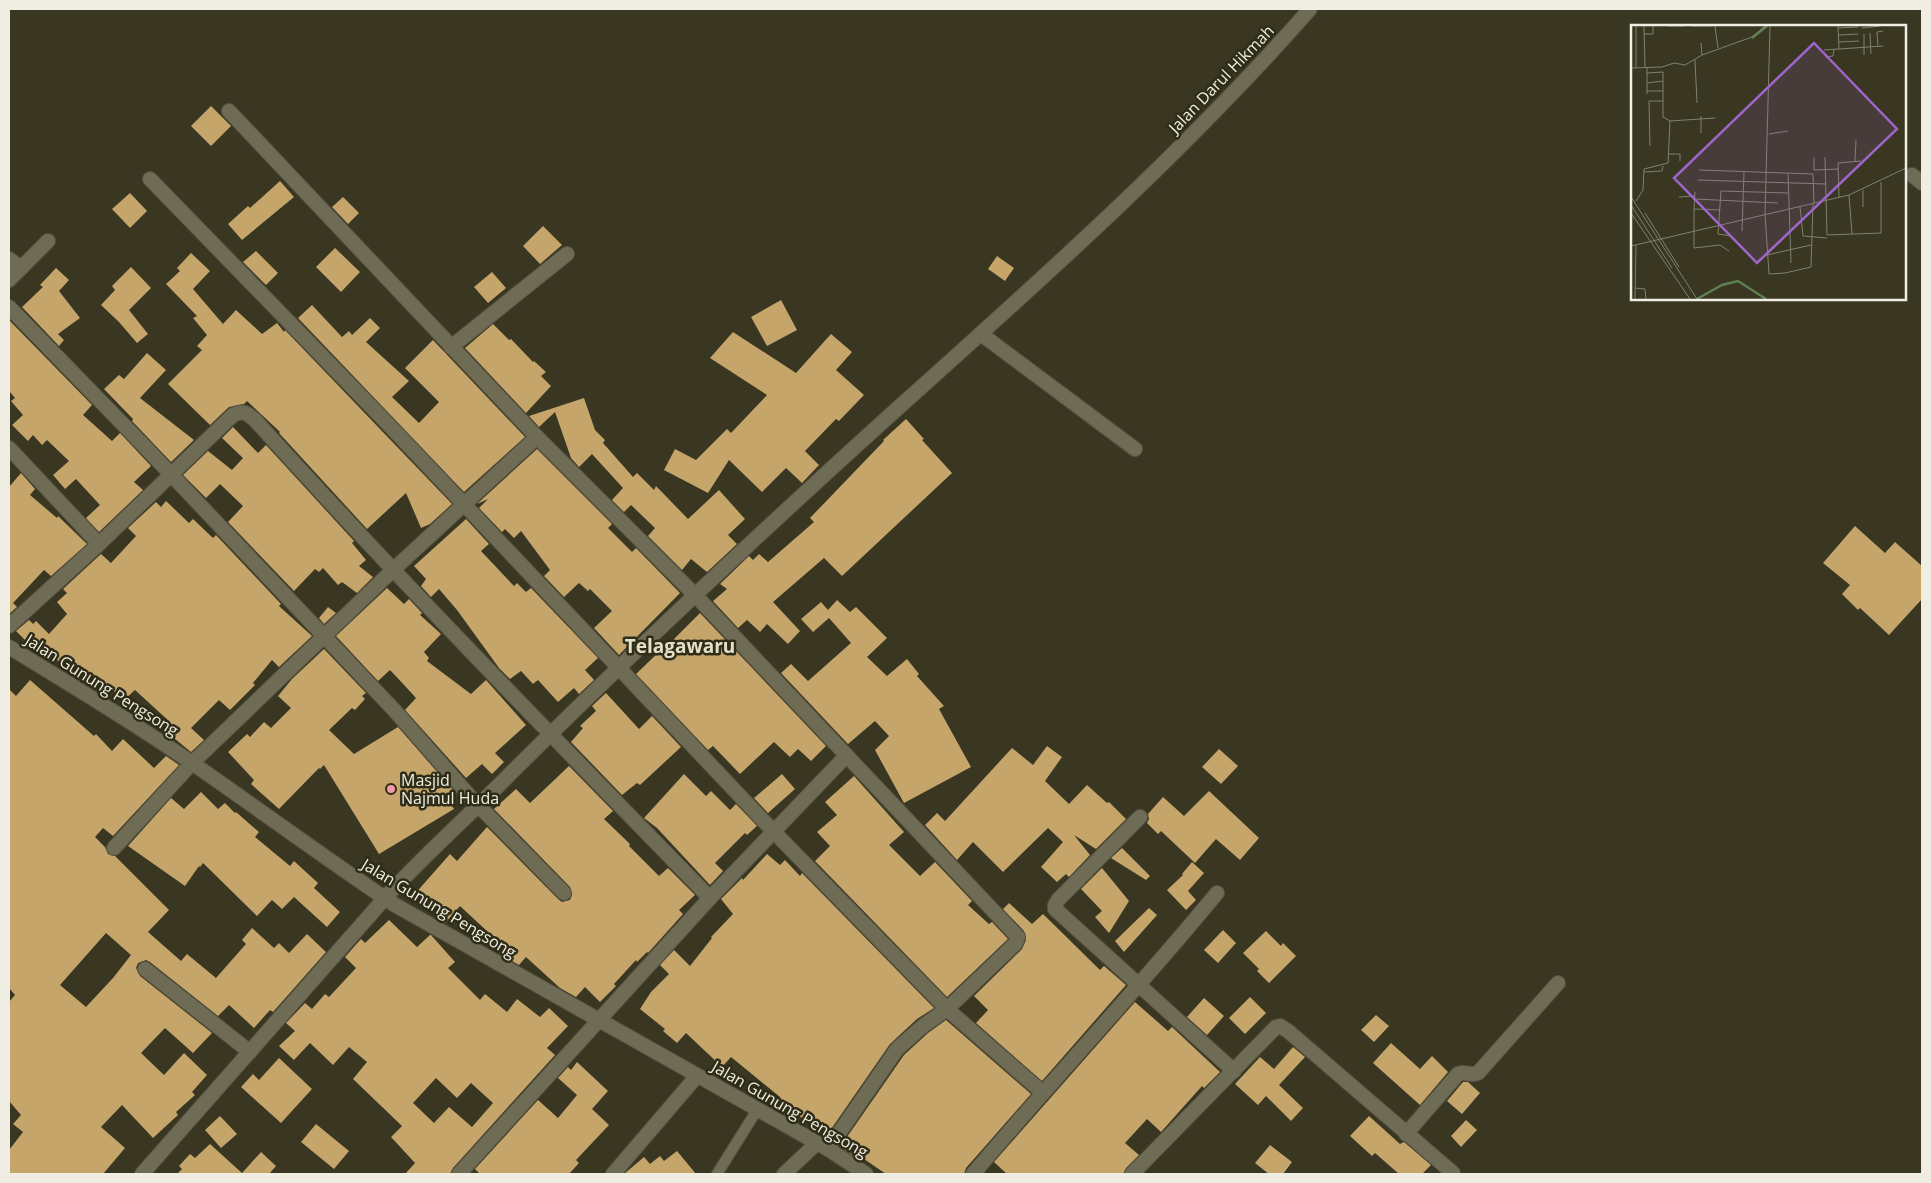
<svg xmlns="http://www.w3.org/2000/svg" width="1931" height="1183" font-family="'Open Sans',sans-serif">
<style>
.building{fill:#c5a56a;fill-rule:evenodd}
.lines{fill:none;stroke-linecap:round;stroke-linejoin:round}
.service-casing{stroke:#575342;stroke-width:12}
.minor-casing{stroke:#575342;stroke-width:16}
.tertiary-casing{stroke:#575342;stroke-width:16}
.service{stroke:#6f6c56;stroke-width:10}
.minor{stroke:#6f6c56;stroke-width:14}
.tertiary{stroke:#6f6c56;stroke-width:14}
.poi-dot{fill:#f39aa9;stroke:#2f2c18;stroke-width:2}
.labels{text-anchor:middle;stroke-width:5;stroke-linejoin:round;paint-order:stroke}
.street-label{font-size:16px;fill:#f0eee2;stroke:#2f2c18}
.poi-label{font-size:16px;fill:#f0eee2;stroke:#2f2c18;text-anchor:start}
.quarter-label{font-size:19px;font-weight:bold;fill:#e4e0c8;stroke:#2f2c18}
.inset-river{fill:none;stroke:#5d814e;stroke-width:2.5}
.inset-road{fill:none;stroke:#82806f;stroke-width:1}
.view{fill:#9e66ca;fill-opacity:0.15;stroke:#9e66ca;stroke-width:2.5}
.inset-edge{fill:none;stroke:#f0eee2;stroke-width:2.5}
</style>
<rect width="100%" height="100%" fill="#393622"/>
<g class="building">
<path d="M211 106 231 126 211 146 191 126Z"/>
<path d="M280 181 294 197 242 240 228 224 248 206 250 208Z"/>
<path d="M130 193 147 211 130 228 112 209Z"/>
<path d="M343 197 359 213 348 224 332 207Z"/>
<path d="M543 226 562 245 540 264 523 246Z"/>
<path d="M335 248 360 272 341 292 316 267Z"/>
<path d="M256 251 278 273 266 285 243 262Z"/>
<path d="M191 253 210 271 193 289 223 324 236 310 262 334 277 323 284 332 285 330 452 504 430 524 421 528 406 493 367 529 279 433 280 432 247 401 244 404 229 407 210 425 168 384 202 350 197 346 207 335 193 318 197 316 166 284 180 271 177 268Z"/>
<path d="M997 256 1014 268 1005 281 988 269Z"/>
<path d="M131 267 151 288 129 310 148 334 137 343 119 322 101 305 115 290 112 286Z"/>
<path d="M56 268 69 280 59 291 80 318 58 334 64 340 59 346 22 307 43 287 40 285Z"/>
<path d="M492 272 506 288 488 303 474 287Z"/>
<path d="M781 300 797 330 767 346 751 317Z"/>
<path d="M312 305 342 337 349 331 352 335 370 318 380 328 366 342 409 381 392 397 419 423 439 402 405 368 433 340 525 437 464 492 298 318Z"/>
<path d="M9 320 92 405 83 415 112 441 120 433 151 466 134 482 143 490 99 532 86 518 100 505 76 479 65 489 53 475 69 461 47 440 42 445 33 435 28 441 12 425 23 415 11 401 15 398 9 391Z"/>
<path d="M493 324 509 340 511 339 533 362 534 361 546 372 541 376 551 386 526 413 465 348Z"/>
<path d="M733 332 796 373 831 334 852 352 836 370 864 395 839 421 836 419 805 451 819 465 802 483 786 468 762 492 729 460 708 493 664 470 675 449 696 460 727 429 731 433 767 395 710 358Z"/>
<path d="M147 353 166 370 140 398 194 440 171 462 132 421 133 419 104 389 119 375 124 379Z"/>
<path d="M584 398 595 430 605 440 603 443 633 477 637 473 654 490 656 486 688 519 719 490 745 519 728 535 737 544 707 572 691 559 682 570 648 536 655 528 631 505 624 512 612 500 623 488 592 454 579 467 571 458 555 412 539 427 529 416Z"/>
<path d="M906 419 924 439 922 440 952 473 842 576 824 558 773 602 800 631 788 644 767 624 760 632 747 620 738 628 713 601 727 589 720 584 749 556 753 560 759 554 768 562 814 522 810 518 884 441 883 440Z"/>
<path d="M233 427 258 453 266 445 354 541 352 543 366 560 359 566 373 577 357 593 342 582 338 585 323 568 319 572 315 569 294 591 228 522 243 506 220 484 206 498 183 475 208 451 232 470 243 458 222 438Z"/>
<path d="M537 449 612 524 608 528 632 552 636 548 680 593 619 655 594 628 612 611 590 589 588 591 579 583 564 597 544 576 550 570 521 531 514 538 505 529 502 532 479 508 488 499 477 504Z"/>
<path d="M21 473 35 489 30 495 57 518 58 516 87 544 51 576 44 570 13 603 17 607 9 614V487Z"/>
<path d="M166 501 189 523 193 519 213 538 216 535 281 604 279 606 312 636 279 667 272 660 253 683 255 685 230 710 219 700 191 728 204 740 191 752 163 729 170 722 135 690 123 701 109 686 102 694 76 678 54 657 49 661 41 656 16 631 29 620 33 624 36 621 49 634 67 614 57 602 67 593 63 589 101 554 111 563 136 536 128 528 156 502 161 507Z"/>
<path d="M466 519 489 544 481 551 514 586 517 583 526 592 531 588 598 658 585 670 594 680 579 694 574 688 558 702 538 680 533 684 521 671 510 679 499 668 457 610 439 589 431 597 421 586 426 579 414 566Z"/>
<path d="M1855 526 1885 553 1895 542 1922 566V599L1889 635 1860 608 1858 610 1842 594 1850 585 1823 563Z"/>
<path d="M387 588 404 604 409 599 422 613 420 615 441 634 424 652 429 658 427 661 471 694 486 680 526 725 495 753 504 762 492 774 482 764 466 778 405 710 416 698 406 687 390 670 378 681 336 636Z"/>
<path d="M837 600 850 612 856 607 887 638 867 657 887 676 907 659 919 674 917 676 944 706 939 709 971 767 904 803 875 750 889 736 875 721 848 744 781 673 791 664 808 681 851 643 829 618 813 632 801 619 821 602 828 610Z"/>
<path d="M328 607 336 613 324 624 319 618Z"/>
<path d="M700 613 826 746 811 761 798 749 790 757 774 742 740 774 713 746 708 750 636 674 663 648 664 649Z"/>
<path d="M324 649 366 693 362 696 365 699 355 710 352 708 329 730 354 754 398 727 453 790 446 796 454 809 379 854 324 765 320 769 319 768 279 809 251 784 254 780 228 752 247 734 250 737 264 722 271 728 291 708 278 696 292 679Z"/>
<path d="M30 680 94 736 96 734 112 751 123 739 154 768 166 756 179 765 113 836 103 828 95 837 105 847 108 854 115 856 169 910 148 932 181 961 187 954 216 978 246 944 242 940 252 928 274 948 279 943 289 953 307 934 326 952 273 1012 270 1010 254 1028 229 1005 218 1016 150 962 146 960 138 963 136 968 140 976 212 1033 193 1053 165 1028 141 1053 164 1075 184 1053 207 1075 192 1092 195 1095 176 1112 178 1115 153 1138 122 1105 101 1127 125 1148 103 1174H9V1150L23 1132 13 1124 21 1115 9 1101V1002L15 995 9 988V689L16 696ZM106 933 131 955 113 978 86 1007 60 985Z"/>
<path d="M606 693 639 729 652 716 681 747 640 785 637 783 622 795 571 742 583 728 580 726 596 711 592 706Z"/>
<path d="M1047 746 1062 757 1045 781 1069 804 1087 785 1107 803 1109 802 1126 819 1096 849 1074 835 1090 855 1069 877 1066 874 1057 882 1041 867 1063 842 1048 828 1003 872 973 842 957 860 925 825 937 813 945 821 1012 748 1033 765Z"/>
<path d="M1219 749 1238 766 1221 784 1202 767Z"/>
<path d="M569 766 613 811 604 819 630 844 629 846 659 876 668 868 695 895 679 910 683 914 648 953 647 952 637 962 636 960 614 984 616 986 600 1002 585 987 576 997 560 988 526 957 519 965 500 954 482 937 488 932 460 906 445 923 413 896 450 854 457 861 487 827 558 899 562 902 570 900 572 895 570 887 494 809 516 789 530 803Z"/>
<path d="M684 774 706 796 711 791 730 810 736 804 757 826 747 835 745 833 715 863 723 871 710 885 657 828 644 818Z"/>
<path d="M782 774 795 789 768 813 754 798Z"/>
<path d="M854 776 904 832 889 845 920 876 935 862 972 901 968 905 989 924 992 922 1008 939 947 997 815 861 830 846 817 832 837 815 825 802Z"/>
<path d="M1209 791 1259 838 1240 860 1216 839 1195 863 1161 831 1158 834 1147 823 1149 819 1148 814 1163 797 1184 816Z"/>
<path d="M201 792 218 809 225 803 235 813 236 812 259 832 255 837 290 866 294 861 318 883 314 888 340 912 327 927 294 897 282 909 272 900 257 916 203 863 200 867 199 866 185 886 128 846 171 798 184 809Z"/>
<path d="M1122 848 1150 876 1146 880 1111 858Z"/>
<path d="M767 854 780 865 785 860 800 876 802 873 934 1008 917 1019 890 1044 827 1135 792 1111 787 1116 771 1107 780 1097 731 1057 722 1067 686 1033 677 1043 663 1031 665 1029 640 1009 651 992 669 974 660 965 674 950 690 966 712 938 711 937 733 914 721 899 742 878 743 880Z"/>
<path d="M1192 862 1204 873 1188 891 1196 900 1186 910 1167 890 1183 875 1182 874Z"/>
<path d="M1102 868 1129 901 1109 933 1095 917 1102 911 1081 889Z"/>
<path d="M1009 903 1032 924 1043 914 1100 970 1104 966 1126 985 1042 1081 976 1023 988 1010 974 996 1022 949 1026 940 1024 931 1003 909Z"/>
<path d="M1149 908 1157 915 1124 952 1115 941Z"/>
<path d="M389 920 417 947 430 935H431L455 962 448 968 480 1000 485 994 507 1012 517 999 540 1017 549 1008 568 1026 547 1048 555 1055 453 1168 450 1174H405L415 1163 391 1137 402 1126 353 1079 367 1062 349 1047 333 1065 310 1043 294 1060 279 1046 295 1031 286 1023 305 1003 312 1009 325 994 329 997 356 968 345 957 361 939 365 943ZM436 1078 457 1098 471 1083 493 1103 472 1127 449 1107 434 1123 413 1103Z"/>
<path d="M1223 930 1236 943 1218 963 1204 950Z"/>
<path d="M1266 931 1281 946 1283 943 1296 956 1269 983 1257 971 1259 969 1243 953Z"/>
<path d="M1250 997 1266 1013 1245 1034 1229 1018Z"/>
<path d="M1204 998 1224 1016 1207 1035 1187 1017Z"/>
<path d="M1135 1002 1168 1031 1172 1027 1220 1072 1204 1088 1202 1086 1161 1132 1147 1119 1125 1143 1139 1155 1126 1168 1123 1174H1007L994 1162Z"/>
<path d="M1376 1015 1389 1026 1374 1042 1361 1030Z"/>
<path d="M946 1020 1031 1094 966 1168 964 1174H886L861 1157 859 1159 840 1147 904 1055 928 1033Z"/>
<path d="M1391 1043 1420 1069 1432 1056 1448 1072 1420 1105 1373 1063Z"/>
<path d="M1293 1047 1305 1057 1279 1085 1303 1108 1291 1121 1266 1096 1258 1105 1235 1084 1260 1057 1274 1069Z"/>
<path d="M279 1058 312 1089 281 1123 241 1087 253 1074 259 1080Z"/>
<path d="M577 1062 608 1091 592 1109 609 1125 576 1160 579 1163 569 1174H480L475 1169 538 1100 558 1118 577 1095 558 1078 568 1067 571 1070Z"/>
<path d="M1463 1082H1468L1480 1093 1462 1114 1447 1101Z"/>
<path d="M220 1116 237 1134 221 1148 205 1130Z"/>
<path d="M1369 1116 1400 1144 1404 1142 1431 1165 1422 1174H1399L1375 1153 1372 1156 1350 1136Z"/>
<path d="M1466 1120 1477 1130 1461 1147 1451 1136Z"/>
<path d="M316 1124 349 1151 334 1169 301 1142Z"/>
<path d="M210 1144 242 1173 261 1152 276 1166 269 1174H177L182 1169 179 1166 190 1154 195 1158Z"/>
<path d="M1270 1145 1292 1162 1283 1174H1269L1255 1163Z"/>
<path d="M677 1151 696 1174H624L644 1157 650 1164 660 1156 664 1161Z"/>
</g>
<g class="lines">
<defs>
<path id="service" d="M717 1174 757 1110"/>
<g id="minor">
<path d="M229 111 537 437 696 596 1018 937 1016 943 947 1009 923 1026 897 1049 828 1149"/>
<path d="M1912 175 1922 183"/>
<path d="M150 179 390 426 775 833 947 1009 1042 1092"/>
<path d="M9 259 21 268"/>
<path d="M9 280 48 241"/>
<path d="M9 307 146 448 395 711 473 800 564 893"/>
<path d="M981 334 1135 449"/>
<path d="M451 347 567 254"/>
<path d="M9 448 99 544"/>
<path d="M9 626 99 544 233 415C243 410 247 413 255 420 402 583 557 741 710 898"/>
<path d="M1140 817 1058 900 1055 905V909L1234 1071"/>
<path d="M114 848 192 763 394 569 537 437"/>
<path d="M145 969 250 1052"/>
<path d="M1406 1134 1458 1074C1464 1071 1471 1076 1478 1073L1558 983"/>
<path d="M142 1174 385 898"/>
<path d="M459 1174 710 898 846 756"/>
<path d="M613 1174 697 1076"/>
<path d="M784 1174 816 1144"/>
<path d="M973 1174C1053 1079 1138 989 1217 893"/>
<path d="M1132 1174 1276 1027 1280 1026 1288 1031 1453 1173"/>
</g>
<g id="tertiary">
<path d="M9 647C71 685 133 722 192 763 260 810 326 859 395 905L828 1149 866 1174"/>
<path d="M385 898C425 854 471 814 513 771 635 650 761 532 888 417 1034 286 1181 156 1310 9"/>
</g>
</defs>
<use href="#service" class="service-casing"/>
<use href="#minor" class="minor-casing"/>
<use href="#tertiary" class="tertiary-casing"/>
<use href="#service" class="service"/>
<use href="#minor" class="minor"/>
<use href="#tertiary" class="tertiary"/>
</g>
<circle class="poi-dot" cx="391" cy="789" r="5"/>
<g class="labels">
<g class="street-label">
<text transform="translate(1221 79) rotate(-46)" y="6">Jalan Darul Hikmah</text>
<text transform="translate(102 685) rotate(32)" y="6">Jalan Gunung Pengsong</text>
<text transform="translate(439 908) rotate(31)" y="6">Jalan Gunung Pengsong</text>
<text transform="translate(790 1109) rotate(30)" y="6">Jalan Gunung Pengsong</text>
</g>
<g class="poi-label">
<text x="401" y="786">Masjid<tspan x="401" dy="18">Najmul Huda</tspan></text>
</g>
<g class="quarter-label">
<text x="680" y="653">Telagawaru</text>
</g>
</g>
<g transform="translate(1631 25)">
<rect width="275" height="275" fill="#393622"/>
<path class="inset-river" d="M121 13 136 1M66 274 91 260 107 256 135 274"/>
<path class="inset-road" d="M5 1V43M13 1 14 42M37 1H54M60 1H80M84 1 87 23M139 1 134 189 138 249 154 248 180 242 182 179M207 1 208 24 252 21M207 3 227 2M231 3 249 1M239 8 240 29M13 9H22V1M233 9V30M208 10 227 9M208 17 228 16M70 18 71 30 121 12 134 1M247 21 246 7 252 6M193 25 208 24M194 32 202 31 203 24M64 35 66 78M16 42V69M0 43 31 42 43 38 54 40 71 30M16 48 32 47V56M16 58 32 56V66M16 66H32V92L39 96M70 108V91M138 109 157 106M19 121 18 76H32M38 129H49V136M183 132V145L207 144M194 132 196 210 250 208V157M224 136 225 115M68 145 182 149 183 178M13 147 31 146 32 141M157 149 160 238M67 155 195 159M232 165V182M218 170 221 209M0 172 66 274M48 172 64 171M208 173 207 138 230 136M64 174 147 178M5 176 12 165 13 144 37 138 39 96 84 93M0 180 41 243M169 182 172 211 196 213M63 184 64 167M89 185 63 184V223L89 220 98 226M0 188 59 274M14 188 48 242M111 206 113 147M101 211 87 209 90 166 157 168M0 221 218 170 275 143M136 230 180 220M4 263 14 264 15 274M4 274 5 220"/>
<path class="view" d="M183 18 266 104 126 238 43 153Z"/>
<rect width="275" height="275" class="inset-edge"/>
</g>
<rect width="1931" height="1183" fill="none" stroke="#f0eee2" stroke-width="20"/>
</svg>
